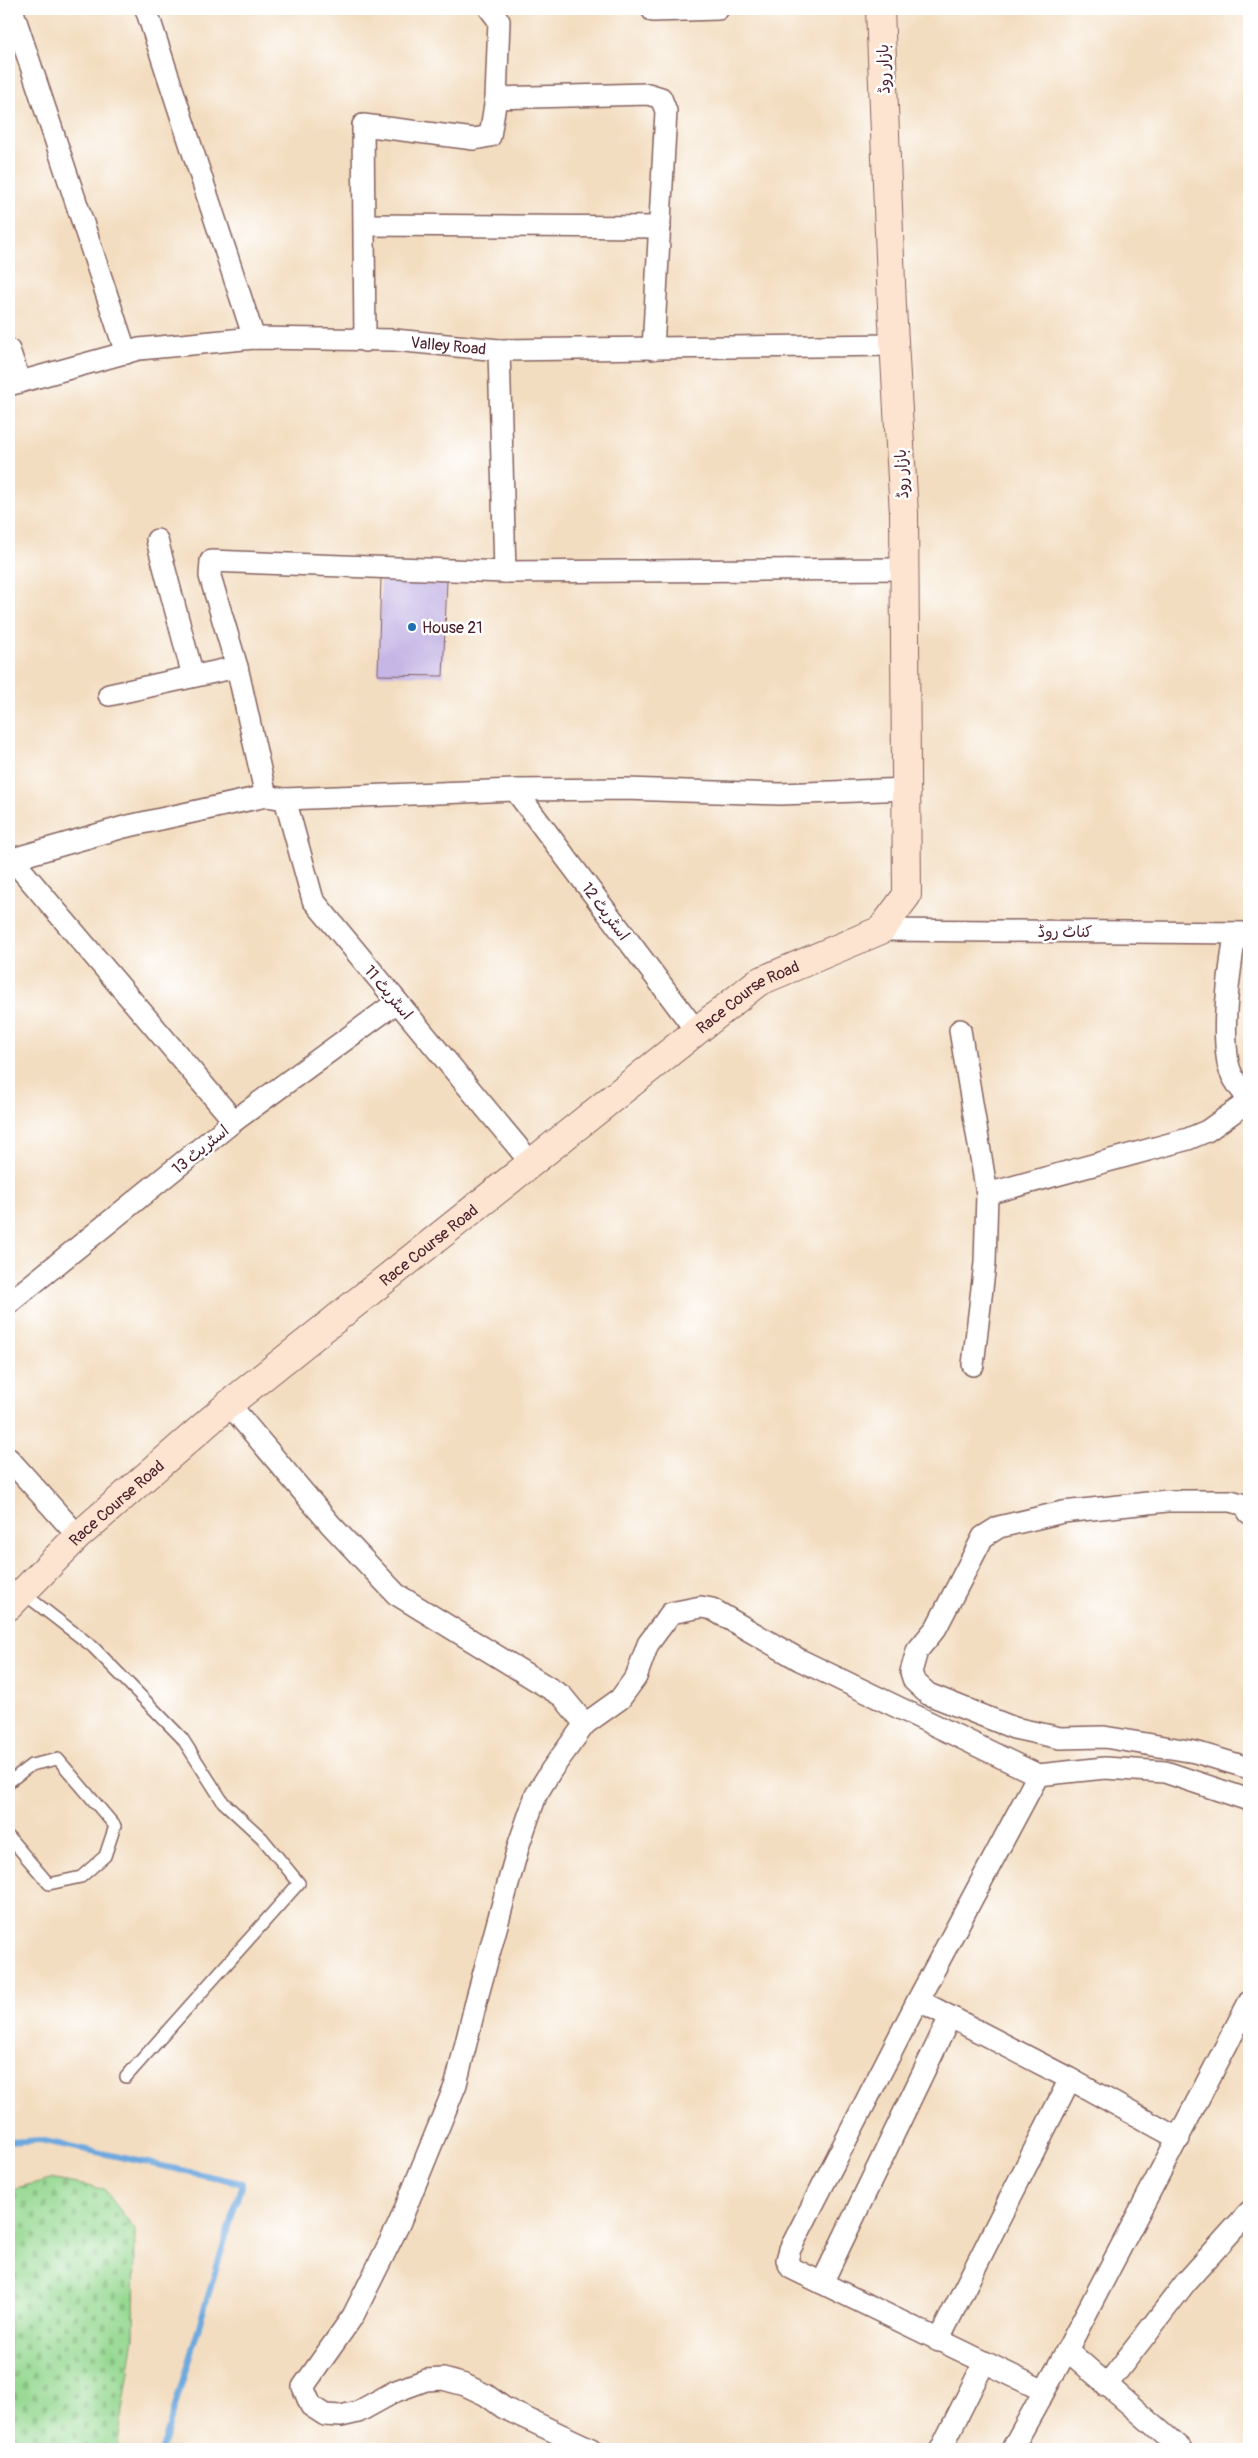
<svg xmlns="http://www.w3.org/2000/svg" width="1258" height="2458" font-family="Pangolin,'Playpen Sans Arabic',sans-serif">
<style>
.cemetery{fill:url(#cemetery-stones);stroke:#6f7c5e}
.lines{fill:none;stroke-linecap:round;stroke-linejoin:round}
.stream{stroke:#6ea9de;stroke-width:6}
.building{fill:#c5b6e5}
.lane-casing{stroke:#85625f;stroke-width:14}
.street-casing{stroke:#85625f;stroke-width:24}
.secondary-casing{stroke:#85625f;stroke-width:30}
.lane{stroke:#fff;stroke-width:11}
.street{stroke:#fff;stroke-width:21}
.secondary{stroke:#fde4d1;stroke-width:28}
.poi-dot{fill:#1f6fb2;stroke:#fff;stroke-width:2}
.labels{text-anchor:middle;stroke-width:5;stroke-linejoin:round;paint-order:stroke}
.street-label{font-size:16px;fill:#4a1f2b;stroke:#fff}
.poi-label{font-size:16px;fill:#4a1f2b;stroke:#fff;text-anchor:start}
</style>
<defs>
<pattern id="cemetery-stones" width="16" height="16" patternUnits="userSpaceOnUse" patternTransform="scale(1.25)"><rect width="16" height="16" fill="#94d890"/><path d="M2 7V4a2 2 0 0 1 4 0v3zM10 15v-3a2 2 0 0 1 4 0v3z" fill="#81b97c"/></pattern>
</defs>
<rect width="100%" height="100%" fill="#fff"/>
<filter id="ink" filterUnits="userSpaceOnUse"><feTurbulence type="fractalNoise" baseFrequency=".02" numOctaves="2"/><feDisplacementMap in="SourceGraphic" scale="10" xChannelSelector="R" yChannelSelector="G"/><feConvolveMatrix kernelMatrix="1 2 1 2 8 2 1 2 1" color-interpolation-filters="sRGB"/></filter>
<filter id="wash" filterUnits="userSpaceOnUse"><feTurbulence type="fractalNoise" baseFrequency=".0096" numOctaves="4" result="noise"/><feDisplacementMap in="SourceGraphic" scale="20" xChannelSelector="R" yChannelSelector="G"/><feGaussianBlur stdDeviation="1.12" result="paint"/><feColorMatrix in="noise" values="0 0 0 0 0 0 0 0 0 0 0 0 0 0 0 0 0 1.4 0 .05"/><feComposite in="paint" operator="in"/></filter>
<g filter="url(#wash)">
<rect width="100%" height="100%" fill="#f3ddc0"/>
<path class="cemetery" d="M50 2179 104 2189 135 2230 134 2338 117 2449H9V2190Z"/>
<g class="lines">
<path class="stream" d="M9 2142 40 2140 242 2183 162 2449"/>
</g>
<g id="blocks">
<path class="building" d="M381 576 447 580 443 676 378 675Z"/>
</g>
</g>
<g filter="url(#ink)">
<use href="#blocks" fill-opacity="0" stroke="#85625f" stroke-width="1"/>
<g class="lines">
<defs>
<g id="lane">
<path d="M23 1593 93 1647 182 1738 223 1802 262 1838 299 1883 126 2077"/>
<path d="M9 1782 31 1765 58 1759 115 1826 105 1856 81 1877 49 1884 9 1837"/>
</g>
<g id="street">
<path d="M12 9 126 353"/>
<path d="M146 9 254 338"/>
<path d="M653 11 718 9"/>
<path d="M496 98 648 94 661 98 666 111 653 349"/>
<path d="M365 225 660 227"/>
<path d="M365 341 363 125 474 139 490 136 496 98 499 21 490 9"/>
<path d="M9 350 20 382"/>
<path d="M499 350 505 572"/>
<path id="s1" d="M9 385 139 349 254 338 394 340 499 350 894 345"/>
<path d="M157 540 193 676"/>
<path d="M109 695 237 667"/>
<path d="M515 790 697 1032"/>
<path d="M266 796 237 667 210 576 211 561 505 572 904 569"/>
<path d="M285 799 313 900 532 1164"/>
<path d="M12 859 234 1121"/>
<path d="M9 860 124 827 266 796 285 799 515 790 625 789 781 794 907 789"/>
<path d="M881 930 1249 933"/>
<path d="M1235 933C1230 975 1221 1020 1228 1063 1230 1075 1241 1090 1249 1099"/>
<path d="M960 1030 987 1194 985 1263 973 1365"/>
<path d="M987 1194 1188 1139 1207 1131 1249 1101"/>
<path d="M9 1303 234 1121 397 1002"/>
<path d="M229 1404 331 1525 396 1594 562 1696 585 1724 620 1699 636 1677 648 1644 671 1613 701 1607 712 1609 800 1660 1038 1775 1105 1768 1165 1772 1249 1800"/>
<path d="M9 1459 78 1536"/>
<path d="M1249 1513 1245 1505 1231 1501H1167L1063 1512 999 1527 983 1537 936 1628 917 1651 911 1672 914 1681 928 1694 1014 1728 1060 1738 1104 1737 1195 1752 1249 1768"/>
<path d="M585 1724 552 1769 536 1795 519 1844 477 1998 456 2084 399 2224 353 2316 303 2387 311 2406 325 2415 341 2416 358 2412 396 2391 426 2380 443 2379 465 2385 486 2395 504 2408 591 2449"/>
<path d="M1038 1775 918 2000 790 2249 787 2260 791 2268 1044 2391"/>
<path d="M918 2000 1070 2079 1179 2139"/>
<path d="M822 2283 950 2017"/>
<path d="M938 2341 1070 2079"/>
<path d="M1067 2350 1181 2449"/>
<path d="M1106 2386 1186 2282 1249 2212"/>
<path d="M941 2449 984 2363"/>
<path d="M1012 2449 1067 2350 1249 2002"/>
</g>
<g id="secondary">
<path id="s2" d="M9 1606 78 1536 229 1404 758 982 881 930 907 895 904 514 892 307 880 9"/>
</g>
</defs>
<use href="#lane" class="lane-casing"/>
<use href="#street" class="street-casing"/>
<use href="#secondary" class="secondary-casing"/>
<use href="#lane" class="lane"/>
<use href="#street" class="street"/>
<use href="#secondary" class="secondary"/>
</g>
</g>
<circle class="poi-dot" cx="412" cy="627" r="5"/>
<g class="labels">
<g class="street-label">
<text transform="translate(883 69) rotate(-92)" y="6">بازار روڈ</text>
<text dy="6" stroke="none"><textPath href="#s1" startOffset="445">Valley Road</textPath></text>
<text transform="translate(901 474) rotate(-93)" y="6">بازار روڈ</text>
<text transform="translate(606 911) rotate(53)" y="6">اسٹریٹ 12</text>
<text x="1065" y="937">کناٹ روڈ</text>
<text transform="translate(389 992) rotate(50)" y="6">اسٹریٹ 11</text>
<text dy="6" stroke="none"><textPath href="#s2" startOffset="959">Race Course Road</textPath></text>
<text transform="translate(200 1149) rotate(-39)" y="6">اسٹریٹ 13</text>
<text dy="6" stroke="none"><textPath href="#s2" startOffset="554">Race Course Road</textPath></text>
<text dy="6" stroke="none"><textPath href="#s2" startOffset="149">Race Course Road</textPath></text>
</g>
<g class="poi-label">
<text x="422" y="633">House 21</text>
</g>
</g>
<rect width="1258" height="2458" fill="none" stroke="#fff" stroke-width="30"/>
</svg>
